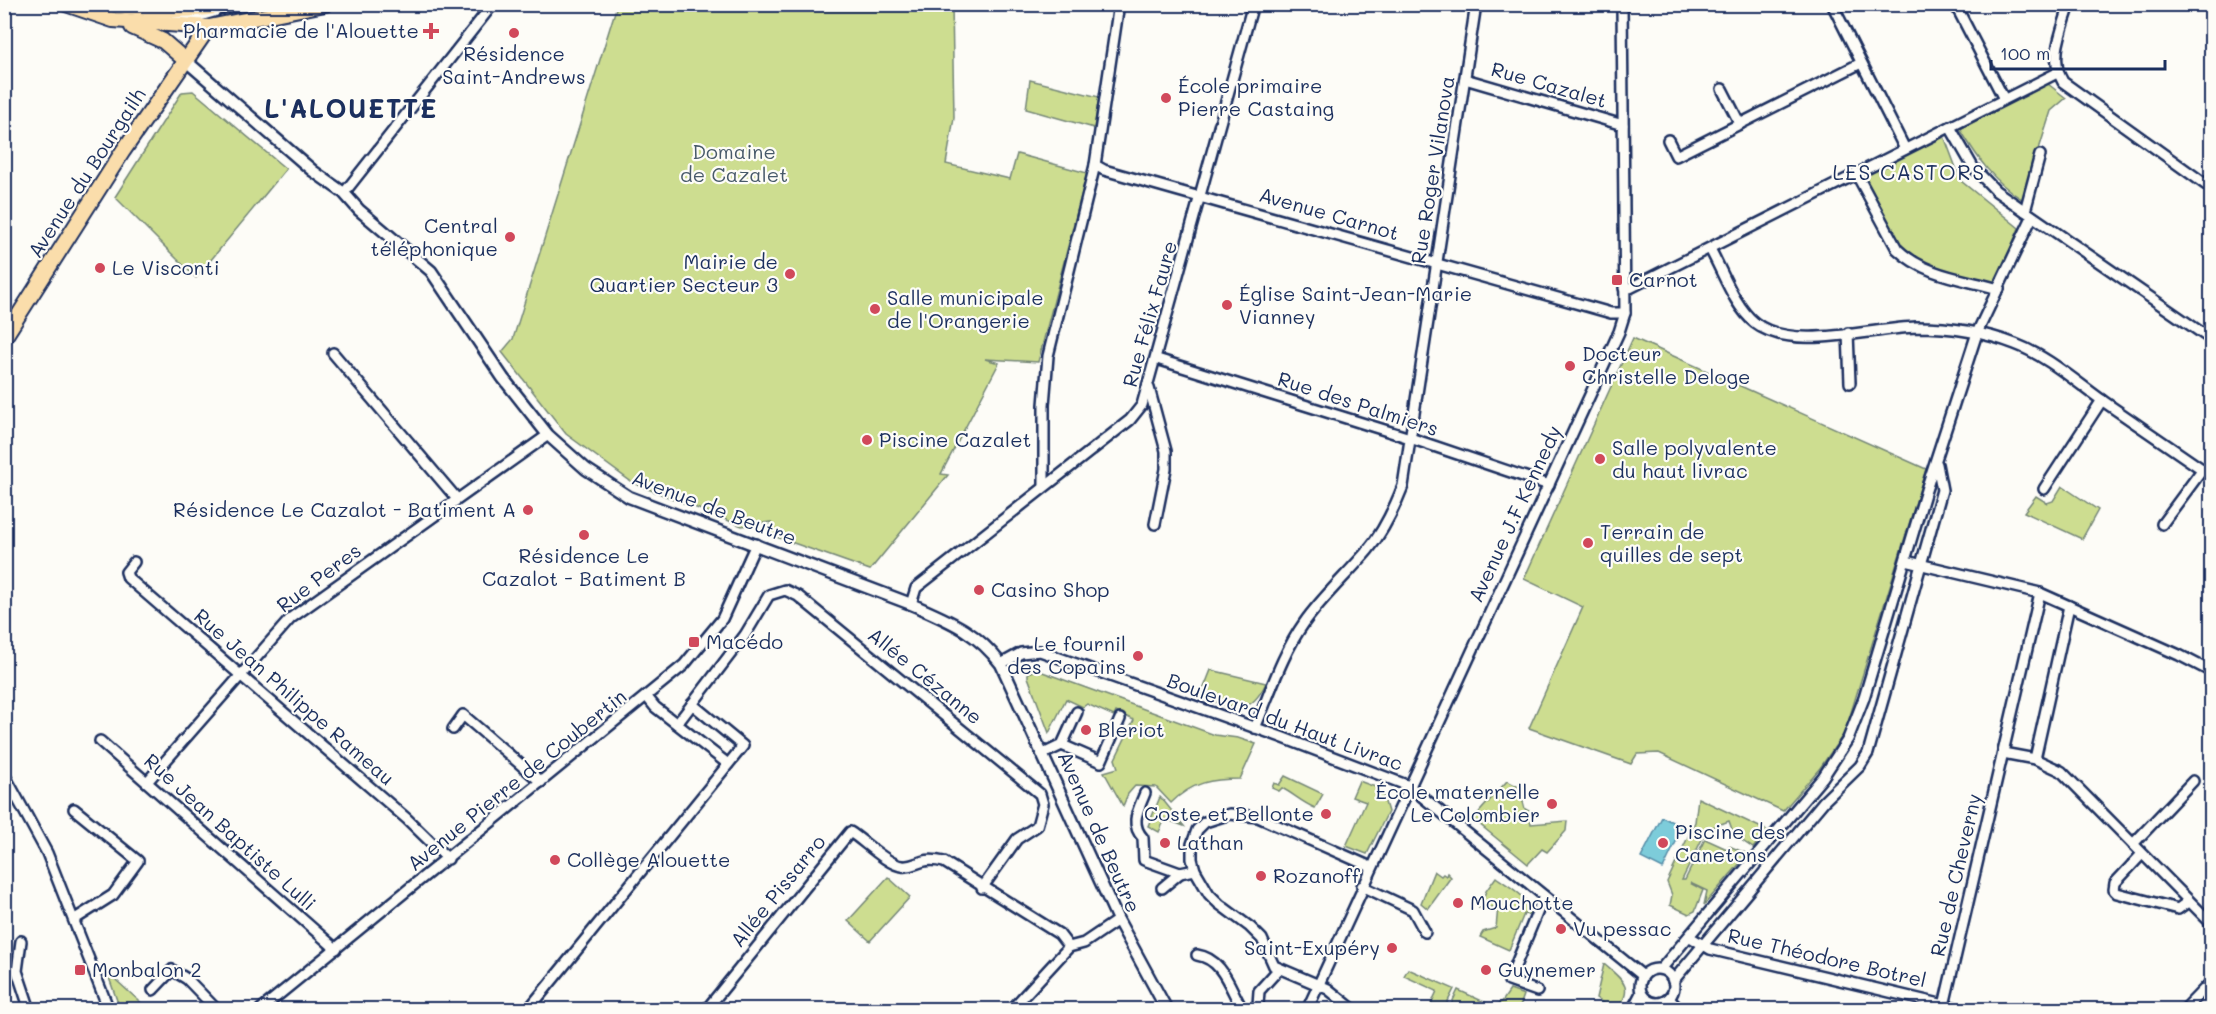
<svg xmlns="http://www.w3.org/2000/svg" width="2216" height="1014" font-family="Mali,sans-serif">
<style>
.green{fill:#cddd90;stroke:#748677;stroke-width:1.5}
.water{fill:#7dccda;stroke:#568da8;stroke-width:1.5}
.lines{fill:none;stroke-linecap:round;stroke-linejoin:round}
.minor-casing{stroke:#1b2f5e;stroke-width:14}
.tertiary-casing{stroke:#1b2f5e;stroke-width:15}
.secondary-casing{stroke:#1b2f5e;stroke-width:16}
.primary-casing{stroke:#1b2f5e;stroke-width:18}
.minor{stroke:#fdfcf7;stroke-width:9}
.tertiary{stroke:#fdfcf7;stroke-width:10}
.secondary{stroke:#fdfcf7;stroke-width:12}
.primary{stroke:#faddab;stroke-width:14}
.poi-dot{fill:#d1495b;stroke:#fdfcf7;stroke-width:2}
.labels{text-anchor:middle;stroke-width:4.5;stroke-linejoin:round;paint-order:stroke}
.poi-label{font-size:20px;fill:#1b2f5e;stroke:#fdfcf7;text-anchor:start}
.street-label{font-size:20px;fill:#1b2f5e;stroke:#fdfcf7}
.park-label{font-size:20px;fill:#485a6a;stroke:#fdfcf7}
.neighbourhood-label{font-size:21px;letter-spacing:1.5px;fill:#1b2f5e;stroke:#fdfcf7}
.district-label{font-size:26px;font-weight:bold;letter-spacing:1.5px;fill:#1b2f5e;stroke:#fdfcf7}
</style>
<rect width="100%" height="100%" fill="#fdfcf7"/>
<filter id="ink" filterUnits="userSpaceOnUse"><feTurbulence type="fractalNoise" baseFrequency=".0167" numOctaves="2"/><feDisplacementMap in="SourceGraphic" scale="12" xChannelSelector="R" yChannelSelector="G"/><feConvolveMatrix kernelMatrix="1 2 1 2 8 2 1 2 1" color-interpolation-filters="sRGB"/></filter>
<g filter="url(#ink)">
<g class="green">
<path d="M617 5H952L954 118 946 164 1010 179 1017 154 1087 173 1038 362 985 359 999 363 941 474 948 475 870 570 768 534 771 522 742 526 633 483 566 434 502 352 513 339Z"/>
<path d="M1030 80 1099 97 1094 128 1026 109Z"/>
<path d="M2048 84 2066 98 2051 111 2023 200C1993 181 1978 159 1960 129Z"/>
<path d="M193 91 286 169 196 278 115 197 182 92Z"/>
<path d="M1944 136 1961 181 2019 228 1994 287 1931 267 1898 247 1861 178Z"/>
<path d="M1633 338 1926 469 1845 732 1820 768 1783 811 1659 753 1637 754 1631 764 1529 728 1583 607 1524 579Z"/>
<path d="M2062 486 2098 510 2082 539 2024 512 2036 496 2047 503 2053 501Z"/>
<path d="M1037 670 1215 735 1238 738 1256 744 1240 779C1212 779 1192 782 1171 803L1156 787 1135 786 1128 794 1123 806 1104 772 1118 768 1115 759 1134 720 1116 712 1114 716 1087 704 1083 707 1066 699 1049 733 1028 677V673Z"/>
<path d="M1211 670 1266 683C1249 718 1234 708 1204 698L1203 690Z"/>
<path d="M1285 776 1323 794 1315 808C1301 802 1295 795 1282 788L1279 791 1272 788 1274 783 1279 785Z"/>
<path d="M1359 781 1381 789 1388 812 1367 854 1346 846 1366 802 1352 797Z"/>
<path d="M1507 781 1519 787 1525 809 1529 811 1531 824 1567 821 1566 831 1547 852 1542 849 1528 864 1473 819Z"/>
<path d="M1160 797 1163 800 1184 826 1165 819 1159 832 1148 826Z"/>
<path d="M1698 798 1768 831 1753 848 1734 835 1729 821 1707 829 1682 880H1685L1705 839 1727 849 1729 846 1748 854 1704 905 1707 891 1690 883 1703 890 1695 911 1689 914 1670 905 1672 895 1667 882 1695 822Z"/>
<path d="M1434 871 1441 876 1443 874 1446 876 1447 873 1451 877 1428 909 1421 903Z"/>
<path d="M888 877 910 897 870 941 848 921Z"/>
<path d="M1496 877C1509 887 1532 897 1529 915L1524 914 1509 950 1480 937 1483 932 1496 928 1498 907 1479 908 1486 891Z"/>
<path d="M1604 964C1622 980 1635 987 1617 1009H1611L1596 998Z"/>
<path d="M1408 969 1454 989 1444 1009 1431 1004 1437 991 1404 976Z"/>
<path d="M107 972 148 1009H120Z"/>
<path d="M1458 990 1493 1006 1502 1002 1510 990 1524 995 1519 1009H1477L1461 1003 1458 1009H1449Z"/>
</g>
<path class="water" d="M1662 817 1683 827 1663 869 1641 858Z"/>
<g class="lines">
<defs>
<g id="minor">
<path d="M1832 4 1905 149"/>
<path d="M1955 4 2004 99"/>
<path d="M2070 4C2063 29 2048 58 2063 82L2212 189"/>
<path d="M1465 79 1623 125"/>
<path d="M1722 89 1740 124"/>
<path d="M1950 127 1973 167 1996 191 2212 340"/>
<path d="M1668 140 1676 156 1861 63"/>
<path d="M1095 165 1104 170 1611 313H1625"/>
<path d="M1856 173 1897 249C1925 276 1964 279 1999 289"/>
<path d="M344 193 493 4"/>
<path d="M2025 211 2040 155"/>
<path d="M1710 249C1723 272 1734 306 1755 323 1792 352 1872 328 1916 327 1950 327 1984 332 2015 344 2047 356 2075 381 2103 401 2139 426 2176 451 2212 476"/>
<path d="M1624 288H1630L2057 73"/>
<path d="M1848 333 1850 383"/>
<path d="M333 353 457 499"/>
<path d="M1157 359 1410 438 1549 485"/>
<path d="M1149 388 1166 451V469L1155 524"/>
<path d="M1044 485V405L1048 356 1095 165 1119 4"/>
<path d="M2044 489 2102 400"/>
<path d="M2162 524 2202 470"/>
<path d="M1906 561 2040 593 2179 655 2212 672"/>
<path d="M134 562 126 572 128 578 407 819 448 859"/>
<path d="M911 604 916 588 1130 420 1142 405 1253 4"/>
<path d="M1001 664 1021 653 1040 651 1281 737 1409 786 1643 976"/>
<path d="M647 697 655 707 728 764"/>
<path d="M677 724 745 635 769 595 785 590 798 596 1040 794 1043 804 1037 826 1017 839 982 888"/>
<path d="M1255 728C1270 693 1282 654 1304 623 1323 596 1347 575 1368 550 1384 531 1394 509 1403 486L1476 4"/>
<path d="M453 729 463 715 541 782"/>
<path d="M100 741 336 949"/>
<path d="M1062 745 1101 762 1120 719"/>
<path d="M2003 753 2035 759 2069 606"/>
<path d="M1043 754 1062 745 1077 712"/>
<path d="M2035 759 2061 771 2212 924"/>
<path d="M4 774 47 853 109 1010"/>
<path d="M147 782 291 618 548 435"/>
<path d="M1145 793C1139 809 1129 823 1143 838L1144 860 1180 873 1195 870"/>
<path d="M74 809 138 861 113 895 75 919"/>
<path d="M2133 844 2193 781"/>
<path d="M2142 854 2115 883 2114 890 2117 893 2178 909 2189 901"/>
<path d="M1362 886 1413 910 1425 932"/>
<path d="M1162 888 1180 873"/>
<path d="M1690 937 1710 949 1965 1010"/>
<path d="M21 941 17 971 30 1010"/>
<path d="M1197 955C1224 959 1230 990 1243 1010"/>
<circle cx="1657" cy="986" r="17"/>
<path d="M1661 969 1823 777 1848 739 1864 698 1926 490 1977 333 2032 217"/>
<path d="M1673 981 1824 801 1860 766 1868 753 1942 490 1937 464"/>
<path d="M153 990 172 970 187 979 217 1010"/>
<path d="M1537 991 1509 981 1544 896"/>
<path d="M1669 999 1680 1010"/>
<path d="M260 1010 684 665 722 619 756 544"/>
<path d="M528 1010 743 746 692 704"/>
<path d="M706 1010 850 832C863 840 888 865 902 866 917 868 919 856 944 862L1059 934 1069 947"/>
<path d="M1011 1010 1069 947 1084 943 1118 920"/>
<path d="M1254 1010 1258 1005 1259 991 1278 970"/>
<path d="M1307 1010 1619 332 1625 313 1622 4"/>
<path d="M1354 1010 1328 989 1274 966 1262 939 1250 927 1219 904 1209 894 1195 870 1192 859V844L1197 830 1205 822 1230 814 1258 817 1371 867"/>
<path d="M1632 1010 1641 993"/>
<path d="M1943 1010 2040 593"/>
<path d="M2184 1010 2212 981"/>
</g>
<path id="tertiary" d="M185 60 313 171 344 193 359 210 431 271 503 378 548 435 586 469 629 497 911 604C949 621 975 630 1001 664L1118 920 1167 1010"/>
<path id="secondary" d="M150 16 188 18 215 10"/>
<g id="primary">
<path d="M66 4 113 20 209 27 325 4"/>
<path d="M105 4C148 11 192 13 235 4"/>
<path d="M132 27 163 41 185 60"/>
<path d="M4 338 123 151 209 27"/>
</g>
</defs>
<use href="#minor" class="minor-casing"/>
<use href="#tertiary" class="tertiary-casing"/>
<use href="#secondary" class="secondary-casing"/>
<use href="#primary" class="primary-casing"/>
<use href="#minor" class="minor"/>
<use href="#tertiary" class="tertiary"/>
<use href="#secondary" class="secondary"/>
<use href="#primary" class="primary"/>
</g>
</g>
<g class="poi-dot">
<path d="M428 22h6v6h6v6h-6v6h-6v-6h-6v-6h6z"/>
<circle cx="514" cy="33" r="6"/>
<circle cx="1166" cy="98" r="6"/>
<circle cx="510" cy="237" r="6"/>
<circle cx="100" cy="268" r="6"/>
<circle cx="790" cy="274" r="6"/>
<rect x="1611" y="274" width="12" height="12" rx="3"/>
<circle cx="1227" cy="305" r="6"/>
<circle cx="875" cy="309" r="6"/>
<circle cx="1570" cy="366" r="6"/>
<circle cx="867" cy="440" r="6"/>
<circle cx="1600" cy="459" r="6"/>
<circle cx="528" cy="510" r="6"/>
<circle cx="584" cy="535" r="6"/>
<circle cx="1588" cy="543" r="6"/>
<circle cx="979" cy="590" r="6"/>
<rect x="688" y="636" width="12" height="12" rx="3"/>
<circle cx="1138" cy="656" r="6"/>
<circle cx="1086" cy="730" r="6"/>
<circle cx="1552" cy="804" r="6"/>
<circle cx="1326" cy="814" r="6"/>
<circle cx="1165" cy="843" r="6"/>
<circle cx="1663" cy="843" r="6"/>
<circle cx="555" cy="860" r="6"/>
<circle cx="1261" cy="876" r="6"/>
<circle cx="1458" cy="903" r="6"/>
<circle cx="1561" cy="929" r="6"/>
<circle cx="1392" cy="948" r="6"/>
<rect x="74" y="964" width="12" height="12" rx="3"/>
<circle cx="1486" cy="970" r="6"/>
</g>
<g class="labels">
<g class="poi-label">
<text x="419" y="38" text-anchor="end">Pharmacie de l'Alouette</text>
<text x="514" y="61" text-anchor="middle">Résidence<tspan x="514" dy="23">Saint-Andrews</tspan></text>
<text x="1178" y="93">École primaire<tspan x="1178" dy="23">Pierre Castaing</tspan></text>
<text x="498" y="233" text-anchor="end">Central<tspan x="498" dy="23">téléphonique</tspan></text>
<text x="778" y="269" text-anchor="end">Mairie de<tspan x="778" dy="23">Quartier Secteur 3</tspan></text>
<text x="112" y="275">Le Visconti</text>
<text x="1629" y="287">Carnot</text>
<text x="1239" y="301">Église Saint-Jean-Marie<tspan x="1239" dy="23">Vianney</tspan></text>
<text x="887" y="305">Salle municipale<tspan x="887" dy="23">de l'Orangerie</tspan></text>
<text x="1582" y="361">Docteur<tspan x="1582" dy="23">Christelle Deloge</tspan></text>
<text x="879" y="447">Piscine Cazalet</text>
<text x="1612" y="455">Salle polyvalente<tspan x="1612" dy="23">du haut livrac</tspan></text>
<text x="516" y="517" text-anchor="end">Résidence Le Cazalot - Batiment A</text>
<text x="1600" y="539">Terrain de<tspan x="1600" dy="23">quilles de sept</tspan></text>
<text x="584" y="563" text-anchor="middle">Résidence Le<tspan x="584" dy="23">Cazalot - Batiment B</tspan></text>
<text x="991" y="597">Casino Shop</text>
<text x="706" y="649">Macédo</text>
<text x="1126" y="651" text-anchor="end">Le fournil<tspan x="1126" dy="23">des Copains</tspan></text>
<text x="1098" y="737">Bleriot</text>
<text x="1540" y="799" text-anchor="end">École maternelle<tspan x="1540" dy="23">Le Colombier</tspan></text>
<text x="1314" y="821" text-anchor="end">Coste et Bellonte</text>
<text x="1675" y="839">Piscine des<tspan x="1675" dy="23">Canetons</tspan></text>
<text x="1177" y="850">Lathan</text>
<text x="567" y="867">Collège Alouette</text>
<text x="1273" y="883">Rozanoff</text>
<text x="1470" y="910">Mouchotte</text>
<text x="1573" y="936">Vu pessac</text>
<text x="1380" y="955" text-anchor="end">Saint-Exupéry</text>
<text x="92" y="977">Monbalon 2</text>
<text x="1498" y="977">Guynemer</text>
</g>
<g class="street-label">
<text transform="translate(1549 85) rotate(16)" y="7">Rue Cazalet</text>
<text transform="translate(1433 170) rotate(-81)" y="7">Rue Roger Vilanova</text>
<text transform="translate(87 173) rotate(-57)" y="7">Avenue du Bourgailh</text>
<text transform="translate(1329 214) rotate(16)" y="7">Avenue Carnot</text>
<text transform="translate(1150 314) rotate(-74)" y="7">Rue Félix Faure</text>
<text transform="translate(1358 404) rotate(18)" y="7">Rue des Palmiers</text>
<text transform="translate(714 508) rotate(21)" y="7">Avenue de Beutre</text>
<text transform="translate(1515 514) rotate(-65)" y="7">Avenue J.F Kennedy</text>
<text transform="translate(319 578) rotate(-37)" y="7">Rue Peres</text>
<text transform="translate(925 676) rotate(39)" y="7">Allée Cézanne</text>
<text transform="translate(294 697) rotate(41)" y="7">Rue Jean Philippe Rameau</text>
<text transform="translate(1285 722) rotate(20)" y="7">Boulevard du Haut Livrac</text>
<text transform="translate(517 780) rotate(-39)" y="7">Avenue Pierre de Coubertin</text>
<text transform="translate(230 832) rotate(42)" y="7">Rue Jean Baptiste Lulli</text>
<text transform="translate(1099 832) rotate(66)" y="7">Avenue de Beutre</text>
<text transform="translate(1956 875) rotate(-77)" y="7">Rue de Cheverny</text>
<text transform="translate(778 891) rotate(-51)" y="7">Allée Pissarro</text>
<text transform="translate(1827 958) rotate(13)" y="7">Rue Théodore Botrel</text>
</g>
<g class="park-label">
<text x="734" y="159">Domaine<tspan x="734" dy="23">de Cazalet</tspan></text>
</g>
<g class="neighbourhood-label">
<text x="1909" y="180">LES CASTORS</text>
</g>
<g class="district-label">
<text x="351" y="118">L'ALOUETTE</text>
</g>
</g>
<rect width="2216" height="1014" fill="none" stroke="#fdfcf7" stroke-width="24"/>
<rect x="12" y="12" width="2192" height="990" fill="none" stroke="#1b2f5e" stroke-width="2" filter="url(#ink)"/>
<path d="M1991 60v9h174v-9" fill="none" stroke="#1b2f5e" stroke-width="3"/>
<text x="2000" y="60" font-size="18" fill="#1b2f5e" stroke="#fdfcf7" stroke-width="4.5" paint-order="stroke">100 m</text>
</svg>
